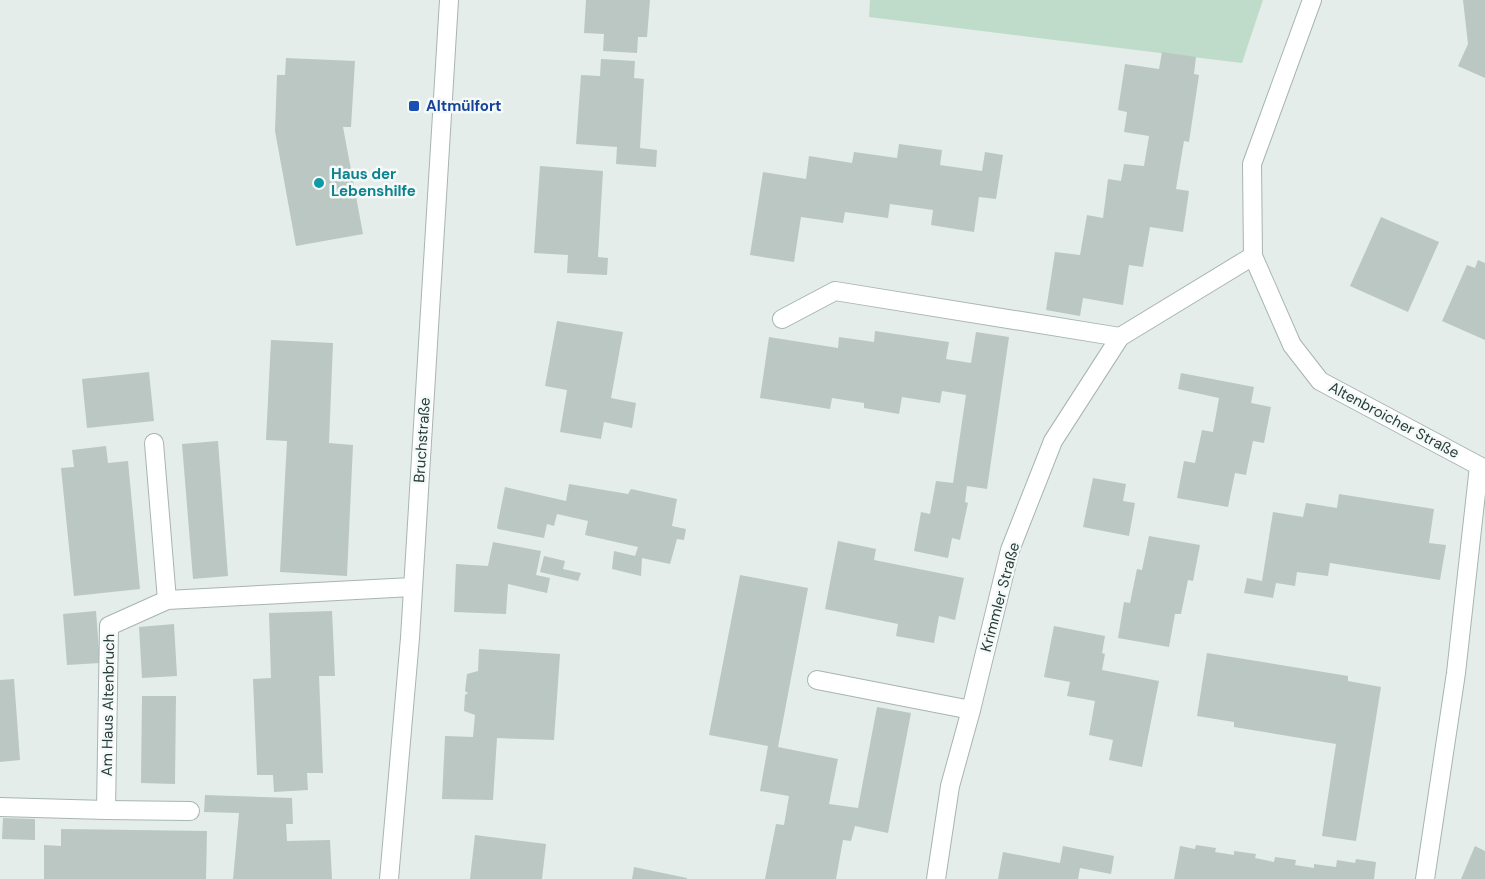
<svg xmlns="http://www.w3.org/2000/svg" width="1485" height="879" font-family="'DM Sans',sans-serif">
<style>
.green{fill:#bfdccb}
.building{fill:#bac7c3}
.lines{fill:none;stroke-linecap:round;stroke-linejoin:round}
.minor-casing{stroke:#a7b5b2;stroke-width:20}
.minor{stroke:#fff;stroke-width:18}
.transit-dot{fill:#1a4fb4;stroke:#f5f9f8;stroke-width:2}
.culture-dot{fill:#0f9aa8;stroke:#f5f9f8;stroke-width:2}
.labels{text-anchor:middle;stroke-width:5;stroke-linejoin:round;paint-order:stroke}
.transit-label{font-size:15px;font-weight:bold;fill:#164399;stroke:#f5f9f8;text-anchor:start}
.culture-label{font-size:15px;font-weight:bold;fill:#0d838f;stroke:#f5f9f8;text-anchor:start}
.street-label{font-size:15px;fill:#253d3a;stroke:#f5f9f8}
</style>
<rect width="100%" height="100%" fill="#e4edea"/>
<path class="green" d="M870 0H1263L1242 63 869 17Z"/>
<g class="building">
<path d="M586 0H650L647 37H638L637 53 603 51 604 34 584 33Z"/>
<path d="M1463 0H1485V78L1458 66 1468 44Z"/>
<path d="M1162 52 1196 57 1194 74 1199 75 1189 142 1184 141 1176 189 1189 191 1183 232 1150 227 1143 267 1129 265 1123 305 1083 298 1080 316 1046 310 1055 252 1080 255 1087 215 1103 218 1108 179 1121 181 1124 164 1144 166 1149 136 1124 132 1127 112 1118 110 1125 64 1159 69Z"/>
<path d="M286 58 355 61 351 127H343L363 234 296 246 275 131 277 75H285Z"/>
<path d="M601 59 635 61 634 78 644 79 640 148 657 150 656 167 616 164 617 147 576 144 581 75 600 76Z"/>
<path d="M899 144 942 150 940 165 982 171 985 152 1003 155 996 199 979 197 974 232 931 225 933 210 890 204 888 218 845 212 843 223 801 217 794 262 750 255 763 172 806 179 809 156 852 163 854 152 897 158Z"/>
<path d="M540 166 603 171 598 257 608 258 607 275 567 273 568 255 534 253Z"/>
<path d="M1381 217 1439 242 1408 312 1350 286Z"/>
<path d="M1478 260 1485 263V340L1442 321 1467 265 1475 268Z"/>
<path d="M557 321 623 332 611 398 636 403 632 428 604 422 601 439 560 432 567 390 545 386Z"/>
<path d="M875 331 949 342 946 359 971 363 976 332 1009 337 987 489 967 486 965 502 968 503 960 540 952 538 948 558 914 551 921 512 930 514 936 481 953 483 966 395 942 391 940 403 902 397 899 414 864 408V403L832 398 830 409 760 398 769 337 838 348 839 337 874 342Z"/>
<path d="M271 340 333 343 329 443 353 445 347 576 280 572 287 441 266 440Z"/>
<path d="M149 372 154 421 87 428 82 379Z"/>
<path d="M1181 373 1254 387 1251 403 1271 407 1264 443 1253 441 1246 475 1235 473 1228 507 1177 498 1184 461 1195 463 1202 430 1213 432 1219 398 1178 389Z"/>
<path d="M218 441 228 576 193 579 182 444Z"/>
<path d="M106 446 108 463 128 461 140 589 74 596 61 468 74 467 72 450Z"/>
<path d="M1093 478 1126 484 1123 501 1135 503 1129 536 1083 527Z"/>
<path d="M569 484 628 494 631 489 677 499 672 526 686 529 684 540 677 539 670 564 642 558 641 576 612 569 614 551 635 556 638 547 585 535 588 521 557 514 554 526 547 524 544 538 498 529 497 527 505 487 566 501Z"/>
<path d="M1339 494 1434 509 1429 543 1446 545 1440 580 1330 563 1328 576 1297 572 1295 586 1276 583 1273 598 1244 593 1247 578 1262 581 1273 512 1303 517 1306 503 1337 508Z"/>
<path d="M1149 536 1200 545 1193 581 1188 580 1181 614H1175L1169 647 1118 638 1124 602 1130 603 1137 569 1142 570Z"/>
<path d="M838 541 876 549 874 560 964 578 955 620 939 616 934 643 896 636 898 624 825 609Z"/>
<path d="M493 542 541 551 536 575 550 578 547 593 508 584 506 614 454 612 456 564 488 566Z"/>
<path d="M544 556 565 561 563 569 581 573 578 581 540 572Z"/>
<path d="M740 575 808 588 778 747 838 759 829 804 858 808 877 707 911 713 888 833 855 826 851 841 843 840 836 879H765L776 824 784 825 789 796 760 791 768 746 709 735Z"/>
<path d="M96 611 100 663 67 665 63 614Z"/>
<path d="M332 611 335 676H319L323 773H307L308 790 274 792 273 775H257L253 679 271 678 269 613Z"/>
<path d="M174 624 177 676 142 678 139 627Z"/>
<path d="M1054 626 1105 636 1102 653 1105 654 1102 670 1159 681 1142 767 1109 760 1113 740 1089 735 1095 701 1067 696 1070 682 1044 677Z"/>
<path d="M479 649 560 654 554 740 497 738 493 800 442 799 445 736 473 737 475 715 464 711 465 695 468 693 465 691 467 674 478 671Z"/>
<path d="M1207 653 1348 676V681L1381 687 1356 841 1322 836 1336 744 1234 727V722L1197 716Z"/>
<path d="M14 679 20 760 0 762V680Z"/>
<path d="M142 696H176L175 784 141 783Z"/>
<path d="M205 795 292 798 293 824H286L287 841 330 840 332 879H233L239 813 204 812Z"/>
<path d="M3 818 35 819V840L2 839Z"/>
<path d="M61 829 207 831 206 879H44V845L61 846Z"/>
<path d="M475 835 546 844 542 879H470Z"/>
<path d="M1196 845 1216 848 1215 852 1234 855V851L1256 854 1255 858 1274 862 1275 857 1296 860 1295 865 1314 868V864L1336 867 1337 860 1355 863 1356 859 1376 862 1374 879H1174L1180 846 1195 849Z"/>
<path d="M1063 846 1114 856 1111 874 1080 868 1078 879H998L1003 852 1060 863Z"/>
<path d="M1475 846 1485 851V879H1461Z"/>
<path d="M634 867 687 878V879H632Z"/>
</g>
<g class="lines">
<defs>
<g id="minor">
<path d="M1312 0 1252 164 1253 256 1292 345 1320 381 1485 469"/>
<path d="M782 319 835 291 1120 337"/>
<path d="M154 443 167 600"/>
<path d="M817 680 971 710"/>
<path d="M0 807 106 810 109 626 167 600 412 587"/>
<path d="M106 810 190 811"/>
<path d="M389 879 410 638 449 0"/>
<path d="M936 879 950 786 971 710 1010 550 1053 441 1120 337 1253 256"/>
<path d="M1425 879 1456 673 1479 466"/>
</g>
</defs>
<use href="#minor" class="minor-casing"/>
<use href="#minor" class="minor"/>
</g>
<rect class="transit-dot" x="408" y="100" width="12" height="12" rx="3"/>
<circle class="culture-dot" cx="319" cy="183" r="6"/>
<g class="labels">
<g class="transit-label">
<text x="426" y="111">Altmülfort</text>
</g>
<g class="culture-label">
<text x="331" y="179">Haus der<tspan x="331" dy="17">Lebenshilfe</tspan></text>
</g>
<g class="street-label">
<text transform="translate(1394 420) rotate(28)" y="5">Altenbroicher Straße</text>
<text transform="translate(422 440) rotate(-86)" y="5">Bruchstraße</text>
<text transform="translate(1000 597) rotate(-75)" y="5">Krimmler Straße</text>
<text transform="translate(108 705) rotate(-89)" y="5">Am Haus Altenbruch</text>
</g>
</g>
</svg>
